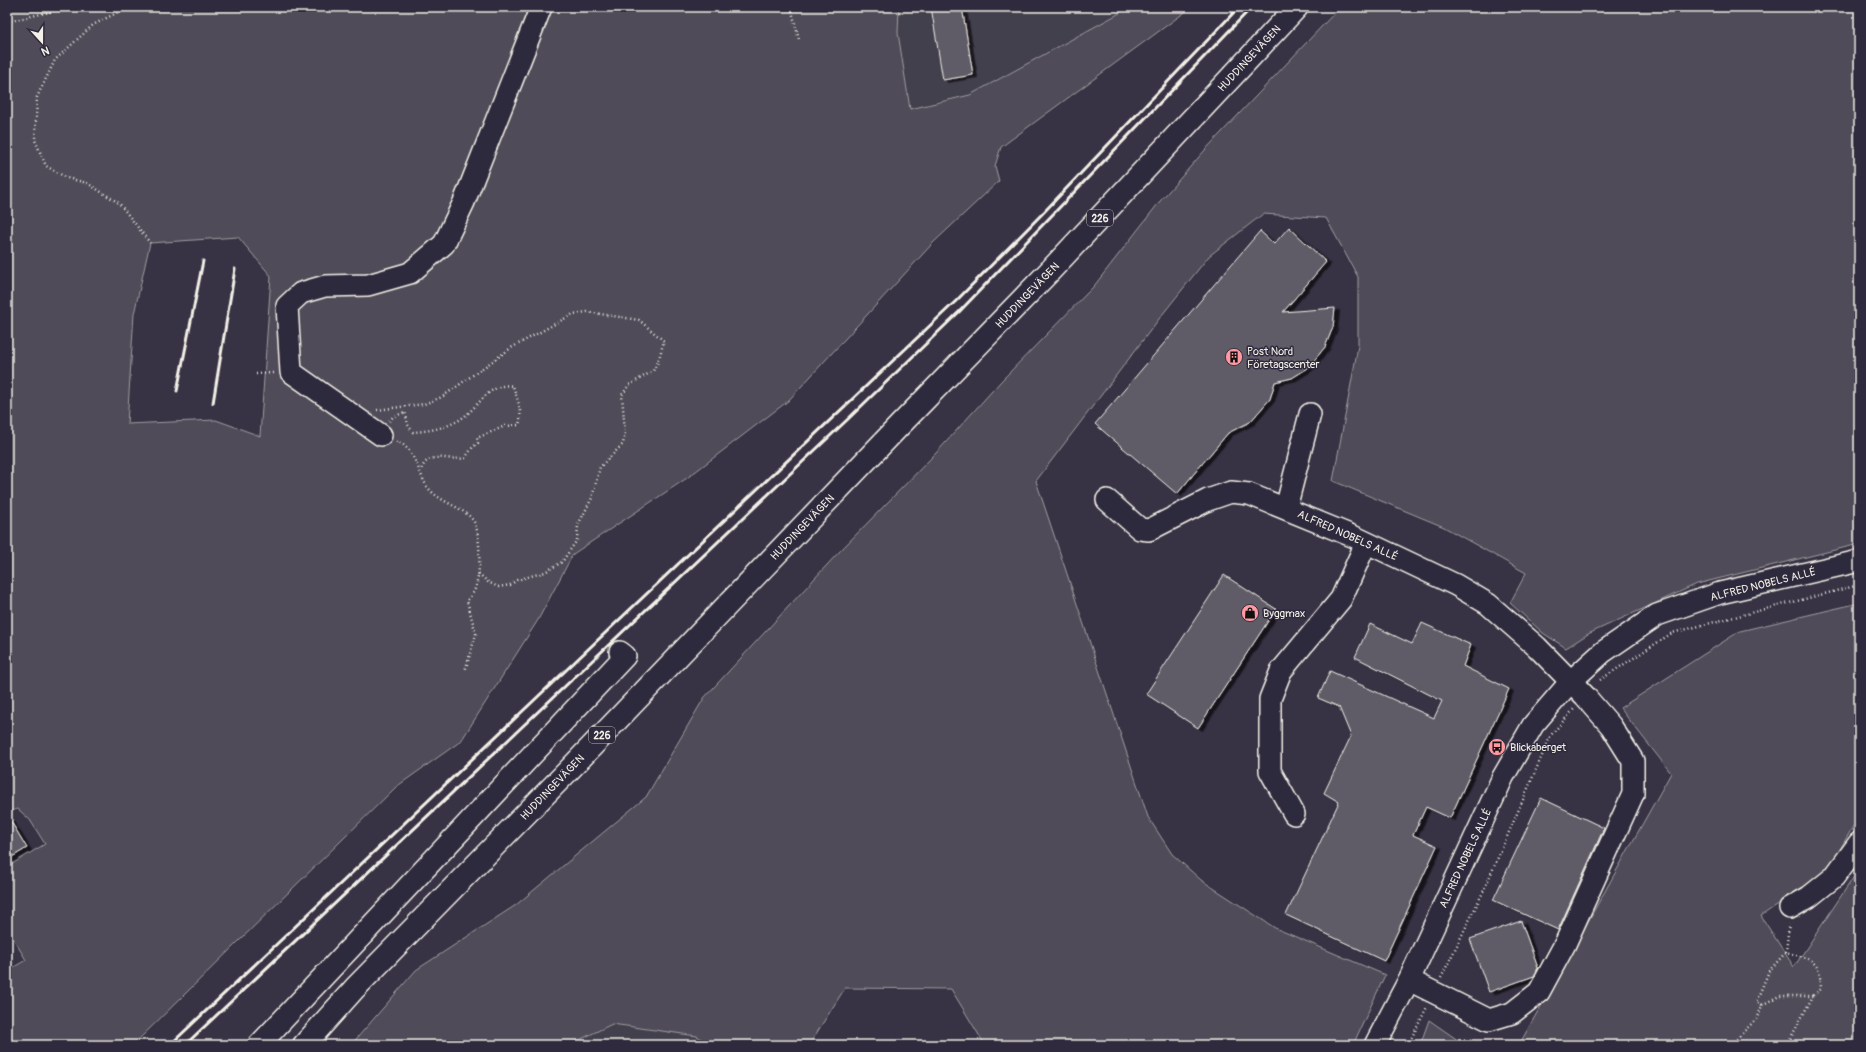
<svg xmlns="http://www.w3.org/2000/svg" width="1866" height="1052" font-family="Pangolin,sans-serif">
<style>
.built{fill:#433f4e}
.green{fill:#504b59;stroke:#a29ea0;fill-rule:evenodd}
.building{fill:#5f5c67;stroke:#f4f1e8;filter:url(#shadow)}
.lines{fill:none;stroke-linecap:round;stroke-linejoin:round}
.minor-casing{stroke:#f4f1e8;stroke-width:24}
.major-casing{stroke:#f4f1e8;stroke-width:25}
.path{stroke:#f4f1e8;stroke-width:2.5;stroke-dasharray:1 3;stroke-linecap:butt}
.minor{stroke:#2f2a3d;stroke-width:21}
.major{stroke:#2f2a3d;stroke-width:22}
.rail{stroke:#f4f1e8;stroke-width:3}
.labels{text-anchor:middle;stroke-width:3;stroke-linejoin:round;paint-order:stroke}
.shield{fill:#2f2a3d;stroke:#b9b5b5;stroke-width:1}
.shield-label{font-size:10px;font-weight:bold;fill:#f4f1e8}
.street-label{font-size:11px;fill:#f4f1e8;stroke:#2f2a3d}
.poi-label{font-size:11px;fill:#f4f1e8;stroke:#2f2a3d;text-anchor:start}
</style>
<defs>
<filter id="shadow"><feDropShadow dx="4.5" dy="2.5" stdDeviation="0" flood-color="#0009"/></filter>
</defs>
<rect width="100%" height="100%" fill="#373244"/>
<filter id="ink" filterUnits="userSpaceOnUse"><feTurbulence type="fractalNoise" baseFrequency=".025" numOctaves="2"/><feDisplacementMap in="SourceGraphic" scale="8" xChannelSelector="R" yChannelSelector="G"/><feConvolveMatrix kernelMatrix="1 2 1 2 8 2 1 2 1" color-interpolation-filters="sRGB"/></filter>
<g filter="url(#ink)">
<g class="built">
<path d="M899 7H1128L1118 14 970 95 910 109 898 33Z"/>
<path d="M612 1024 697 1036 710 1045H569Z"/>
</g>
<g class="green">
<path d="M7 7H899L898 33 910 109 970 95 1118 14 1128 7H1192L1001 147 995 166 999 181 933 243 788 401 687 478 573 554 538 620 461 741 396 787 133 1045H7V971L26 960 7 928V867L45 844 30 820 18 809 7 812ZM238 237 271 276 260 436 216 420 127 424 134 314 150 243Z"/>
<path d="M1340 7H1859V544L1697 584 1588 634 1566 648 1543 633 1510 603 1526 573 1444 527 1333 481 1358 346V277L1326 218 1263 214 1209 256 1162 315 1036 481 1148 817 1172 854 1201 880 1275 928 1385 975 1353 1045H985L951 989 845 988 809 1045H710L697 1036 612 1024 569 1045H351L416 970 516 905 646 797 704 698 839 552 937 452 1002 380 1094 286 1161 200 1206 149Z"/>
<path d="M1859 603V816L1828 870 1761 916 1794 967 1859 869V1045H1519L1671 773 1620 708 1740 631Z"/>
<path d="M1429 1020 1465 1045H1420Z"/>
</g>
<g class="building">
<path d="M931 7H962L973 75 943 80Z"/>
<path d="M1289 227 1326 262 1283 312 1335 308 1333 327 1325 347 1308 368 1292 378 1275 382 1270 399 1250 422 1228 433 1177 494 1095 424 1260 231 1274 244Z"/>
<path d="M1224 575 1276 609 1198 728 1146 694Z"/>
<path d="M1422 623 1471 645 1463 666 1509 689 1450 818 1426 807 1413 835 1437 846 1384 961 1286 915 1339 802 1324 793 1351 736 1339 707 1318 698 1330 671 1434 718 1442 701 1355 657 1370 624 1412 644Z"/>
<path d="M1541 798 1604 828 1558 930 1493 900Z"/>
<path d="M7 815 27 848 7 860Z"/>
<path d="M1521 921 1538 968 1534 976 1489 992 1470 939Z"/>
</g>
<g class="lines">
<defs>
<g id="minor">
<path d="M381 435 291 372 287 306 301 293 325 286 368 285 410 273 444 244 464 202 541 7"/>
<path d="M1107 500 1140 529 1149 530 1208 500 1231 492 1249 494 1357 538 1456 585 1488 604 1537 647 1585 696 1611 726 1633 761V794L1565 944 1539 992 1512 1013 1489 1020 1409 980"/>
<path d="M1286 508 1310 414"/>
<path d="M1294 814 1270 771V699L1281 671 1341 599 1366 543"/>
<path d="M1790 908 1809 897 1834 877 1859 843"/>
<path d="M259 1045 625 656 620 652"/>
<path d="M1375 1045 1409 980 1503 777 1533 725 1571 681 1603 652 1657 615 1720 593 1859 561"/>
</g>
<path id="major" d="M304 1045 355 988 569 770 900 425 1048 273 1297 7"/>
</defs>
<use href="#minor" class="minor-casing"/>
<use href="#major" class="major-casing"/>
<g class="path">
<path d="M128 7 93 25 55 60 37 97 35 140 46 166 67 178 87 183 119 203 150 243"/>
<path d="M188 7H203"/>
<path d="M791 7 799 40"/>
<path d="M7 22 70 7"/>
<path d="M256 374 274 373"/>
<path d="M377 410 424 404 442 397 511 348 573 314 587 312 639 320 664 341 658 362 653 371 629 385 622 395 625 433 623 444 600 467 592 498 578 525 577 540 562 562 545 572 517 580 510 585 498 587 488 582 478 573"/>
<path d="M389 421 393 417 405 412 408 425 413 432C431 431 451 427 465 416 480 404 491 382 513 386 517 399 523 411 519 425L505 426 477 438 478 443 473 447 465 458C449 462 427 449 421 471"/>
<path d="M396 441C414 447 418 471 426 485 437 502 460 505 472 519 482 530 481 579 474 591 472 595 469 598 467 601L476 634 465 671"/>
<path d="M1600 680 1672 633 1859 585"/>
<path d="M1786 952 1789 924"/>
<path d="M1441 978 1484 890 1551 735 1574 709"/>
<path d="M1762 1005 1756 1002 1769 971 1786 952C1812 960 1820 959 1821 989L1813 996"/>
<path d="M1408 1045 1427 1007"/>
<path d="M1731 1045 1758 1017 1762 1005 1779 996H1813L1787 1045"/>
</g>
<use href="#minor" class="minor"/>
<use href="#major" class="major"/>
<g class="rail">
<path d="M177 391 203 261"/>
<path d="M213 403 235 269"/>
<path d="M170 1045 956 301 1044 212 1239 7"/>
<path d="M185 1045 847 420 960 311 1252 7"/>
</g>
</g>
</g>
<defs>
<symbol id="building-disc" viewBox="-11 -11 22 22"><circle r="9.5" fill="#ff9aa2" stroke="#2f2a3d"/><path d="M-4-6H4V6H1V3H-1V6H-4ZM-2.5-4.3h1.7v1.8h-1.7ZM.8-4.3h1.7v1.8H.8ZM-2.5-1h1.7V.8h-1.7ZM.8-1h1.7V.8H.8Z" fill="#111"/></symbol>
<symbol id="shop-disc" viewBox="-11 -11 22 22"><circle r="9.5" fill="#ff9aa2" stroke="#2f2a3d"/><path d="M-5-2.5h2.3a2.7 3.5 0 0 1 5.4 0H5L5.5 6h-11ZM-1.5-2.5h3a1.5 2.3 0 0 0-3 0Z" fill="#111"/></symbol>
<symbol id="bus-disc" viewBox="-11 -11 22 22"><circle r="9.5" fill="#ff9aa2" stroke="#2f2a3d"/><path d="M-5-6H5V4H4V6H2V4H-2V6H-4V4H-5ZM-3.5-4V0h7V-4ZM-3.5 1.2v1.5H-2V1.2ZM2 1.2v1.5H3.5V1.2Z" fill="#111"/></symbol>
</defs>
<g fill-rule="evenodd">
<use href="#building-disc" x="1224" y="347" width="20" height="20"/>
<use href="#shop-disc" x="1240" y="603" width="20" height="20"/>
<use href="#bus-disc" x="1487" y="737" width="20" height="20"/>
</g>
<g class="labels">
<g class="shield">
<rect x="1087" y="210" width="26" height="16" rx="3"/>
<rect x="589" y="727" width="26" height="16" rx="3"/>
</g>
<g class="shield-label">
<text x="1100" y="222">226</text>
<text x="602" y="739">226</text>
</g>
<g class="street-label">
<text transform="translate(1249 58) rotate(-47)" y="4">HUDDINGEVÄGEN</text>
<text transform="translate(1027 295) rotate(-46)" y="4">HUDDINGEVÄGEN</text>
<text transform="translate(802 527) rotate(-46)" y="4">HUDDINGEVÄGEN</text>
<text transform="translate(1348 535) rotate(24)" y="4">ALFRED NOBELS ALLÉ</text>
<text transform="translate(1763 584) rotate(-14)" y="4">ALFRED NOBELS ALLÉ</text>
<text transform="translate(552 787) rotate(-46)" y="4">HUDDINGEVÄGEN</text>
<text transform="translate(1465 858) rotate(-65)" y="4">ALFRED NOBELS ALLÉ</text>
</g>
<g class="poi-label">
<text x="1247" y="355">Post Nord<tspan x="1247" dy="13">Företagscenter</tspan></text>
<text x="1263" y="617">Byggmax</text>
<text x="1510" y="751">Blickaberget</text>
</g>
</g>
<rect width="1866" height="1052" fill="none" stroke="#2f2a3d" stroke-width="24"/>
<rect x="12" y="12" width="1842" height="1028" fill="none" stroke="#f4f1e8" stroke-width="1.5" filter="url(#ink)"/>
<g transform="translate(42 42) rotate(159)" stroke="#2f2a3d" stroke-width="3" paint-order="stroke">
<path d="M0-3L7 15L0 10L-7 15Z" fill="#f4f1e8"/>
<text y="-6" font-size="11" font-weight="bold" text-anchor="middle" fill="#f4f1e8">N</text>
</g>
</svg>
